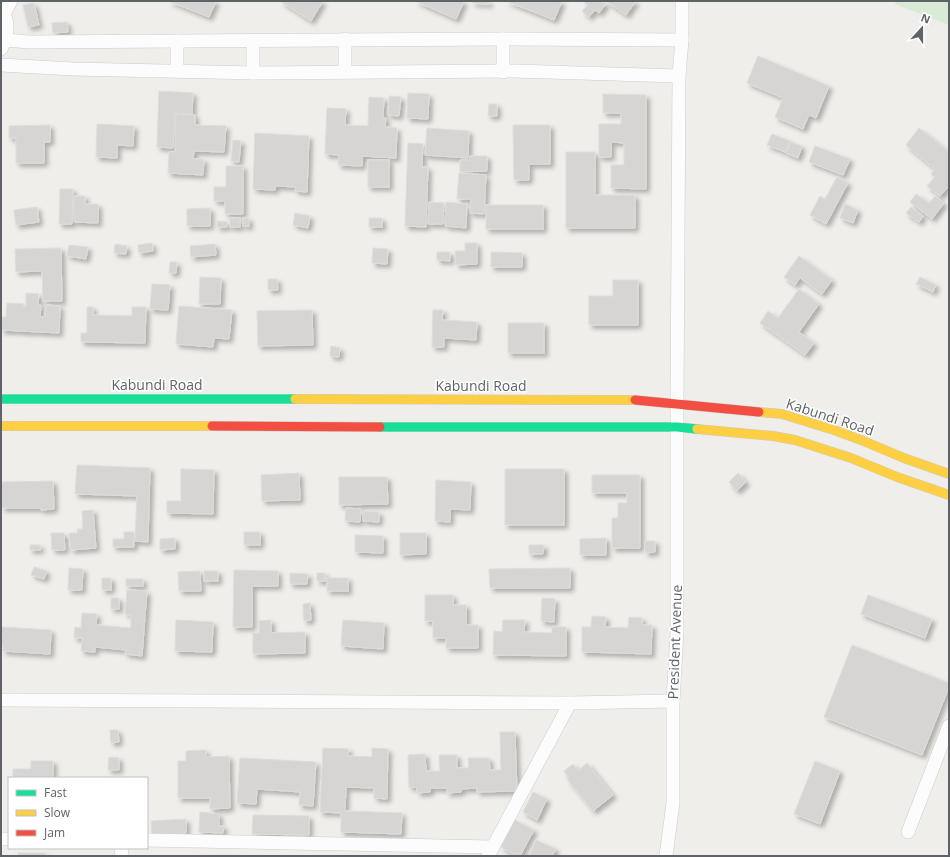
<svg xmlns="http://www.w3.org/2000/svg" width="950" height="857" font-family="'Open Sans',sans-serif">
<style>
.green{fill:#d9ead6}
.building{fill:#d6d5d3;stroke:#deddd9;filter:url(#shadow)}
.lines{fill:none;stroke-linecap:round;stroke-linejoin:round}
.street-casing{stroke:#cbcccc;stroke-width:14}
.fast-casing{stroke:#cacacb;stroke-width:10}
.slow-casing{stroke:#cacacb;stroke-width:10}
.jam-casing{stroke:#cacacb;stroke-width:10}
.street{stroke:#fdfcfc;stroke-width:13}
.fast{stroke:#16e098;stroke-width:9}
.slow{stroke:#ffcf43;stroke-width:9}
.jam{stroke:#f24e42;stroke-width:9}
.labels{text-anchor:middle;stroke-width:3;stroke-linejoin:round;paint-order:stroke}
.street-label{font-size:14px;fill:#5f6368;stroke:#fff}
</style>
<defs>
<filter id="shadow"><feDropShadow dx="3.5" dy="3.5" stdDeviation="2" flood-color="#0004"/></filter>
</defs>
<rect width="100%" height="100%" fill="#efeeea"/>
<path class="green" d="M895 1H949V25L895 4Z"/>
<g class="building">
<path d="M168 1H216L209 17Z"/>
<path d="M280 1H323L311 21Z"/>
<path d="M415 1H464L456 19Z"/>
<path d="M472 1H489V4L472 3Z"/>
<path d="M506 1H562L554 20Z"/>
<path d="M583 1H602L606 4 599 13 595 10 589 17 582 11 588 5Z"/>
<path d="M608 1H636L626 15 607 2Z"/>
<path d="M34 3 39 25 28 27 23 5Z"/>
<path d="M67 22 68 32 53 33 52 23Z"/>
<path d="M758 56 829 86 816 118 809 115 803 129 775 117 783 98 747 83Z"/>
<path d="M159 91 193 93 192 114 175 113 173 148 157 147Z"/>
<path d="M408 93 429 94 428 119 407 118Z"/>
<path d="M603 94 646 95V189L611 188V165H624V143L611 142V157H599V124H621V113H603Z"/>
<path d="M389 96 401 97 399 116 388 115Z"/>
<path d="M369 97 384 98 383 118H386L385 127 397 128 396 158 362 156V166L338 165 339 155 325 154 327 108 346 109 345 125 368 126Z"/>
<path d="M489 104H497V116H488Z"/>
<path d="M176 114 195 115V125L226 126 224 152 194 151 193 159H204L203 175 168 173 169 152H175Z"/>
<path d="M97 124 134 126 133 146 117 145V158L96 157Z"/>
<path d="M50 125V142H44V163H16V138H9V126Z"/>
<path d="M513 125H550V164H529V180H514Z"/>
<path d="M427 128 469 131 468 158 425 155Z"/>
<path d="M919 128 949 152V188L948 187 940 196 927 186 935 177 931 174 935 169 906 145Z"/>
<path d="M255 133 309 136 307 192 295 191 296 187 275 186V190L253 189Z"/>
<path d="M772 134 790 141 785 152 767 145Z"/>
<path d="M233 140 241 141 239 162 231 161Z"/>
<path d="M790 142 802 146 798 158 786 153Z"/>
<path d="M408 143 423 144 422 167H428L426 227 405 226Z"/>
<path d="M815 146 850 159 843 175 809 162Z"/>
<path d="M566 152H595V195H635V228H566Z"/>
<path d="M470 156H487V171L460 172V160H470Z"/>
<rect x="368" y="160" width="21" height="27"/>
<path d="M226 166H243V214H225V201H214V187H226Z"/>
<path d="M459 173 486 175 484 214 470 213 471 199H457Z"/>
<path d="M837 177 848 183 826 224 810 215 820 196 825 199Z"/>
<path d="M60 189H73L72 224H59Z"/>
<path d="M916 194 929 203 935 196 944 203 932 219 910 202Z"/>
<path d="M74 196H85V204H98V223L74 222Z"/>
<path d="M429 202 444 203 443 224H428Z"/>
<path d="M446 202 467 204 466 228 445 226Z"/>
<path d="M845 204 858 210 853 223 840 218Z"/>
<rect x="486" y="205" width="57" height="24"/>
<path d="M37 207 39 222 16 225 14 210Z"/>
<path d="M911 207 923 216 919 222 906 213Z"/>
<path d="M210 208V226H187V209Z"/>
<path d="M295 213 310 216 308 228 293 225Z"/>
<rect x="230" y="218" width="10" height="9"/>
<rect x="243" y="218" width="6" height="8"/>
<rect x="369" y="218" width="13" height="9"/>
<path d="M217 221 228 222 227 227H217Z"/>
<path d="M152 243 153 251 139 253 138 245Z"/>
<path d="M465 243H477V264L456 265 455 251H465Z"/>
<path d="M115 244 127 246 126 254 114 253Z"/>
<path d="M215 244 216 255 191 257 190 246Z"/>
<path d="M69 245 88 247 86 259 67 256Z"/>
<path d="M61 248 62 301H43L42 271 16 272 15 249Z"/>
<path d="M373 248 388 249 387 264 372 263Z"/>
<path d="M437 252H450V261L437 260Z"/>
<path d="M491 252 522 253V267H491Z"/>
<path d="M799 256 832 280 822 294 800 278 795 285 784 277Z"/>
<path d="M170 262H177L176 273H169Z"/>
<path d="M200 277 221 278 220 304H199Z"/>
<path d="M920 277 936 285 933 292 916 284Z"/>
<path d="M268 279H277L278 290H268Z"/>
<path d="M613 280H638V325H589V296H613Z"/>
<path d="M152 284 170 285 168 310 150 309Z"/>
<path d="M799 289 819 304 799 332 814 343 805 355 760 323 768 311 778 318Z"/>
<path d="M26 293 39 294 38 305H41L40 317H45L46 305 60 306 59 333 1 330V317H6L7 303 24 304 23 307H26Z"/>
<path d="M179 306 232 310 229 339 214 338 213 347 176 344Z"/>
<path d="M87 307H93V315L132 316V307H146L145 343 81 342V333H87Z"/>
<path d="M312 310 313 345 258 346 257 311Z"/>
<path d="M433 310H443L442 320 477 322 476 340 444 338V347H432Z"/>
<rect x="508" y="323" width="36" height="30"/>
<path d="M331 346 340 348 339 357 330 356Z"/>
<path d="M77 465 150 468 148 542 135 541 137 496 75 494Z"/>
<path d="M181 469 214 470 213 514 167 513V501H181Z"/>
<rect x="505" y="469" width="59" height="56"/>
<path d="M299 473 300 500 262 501 261 475Z"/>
<path d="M738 473 746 482 737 491 729 482Z"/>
<path d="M592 475H640V548H612V518H618V503H627V493H592Z"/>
<path d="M339 477H387L388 504 339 505Z"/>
<path d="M436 480 471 482 470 510 450 509V522L435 521Z"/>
<path d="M53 481 54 509 41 510V508H2L1 482Z"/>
<path d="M346 508 361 509 360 522 345 521Z"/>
<path d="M93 510 96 548 71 550 69 533H78L77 529H83L82 511Z"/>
<path d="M363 511 379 512V522L363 521Z"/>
<path d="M124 532H134V547H113V539H124Z"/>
<rect x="244" y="532" width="16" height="13"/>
<path d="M51 533H64L65 550H52Z"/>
<path d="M400 533H426V554L400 555Z"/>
<path d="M355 535 383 536V553L355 552Z"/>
<path d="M175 538V549L160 550V539Z"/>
<path d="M606 538V555H580V539Z"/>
<path d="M645 541H655V552L645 553Z"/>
<rect x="30" y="545" width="10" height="5"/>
<path d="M529 545H544L543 554H529Z"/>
<path d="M34 567 47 571 44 579 31 575Z"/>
<path d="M69 568 83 569 82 590H68Z"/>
<path d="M570 568V588H490L489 569Z"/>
<path d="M234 570 278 571V586H252V627H233Z"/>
<path d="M200 571 201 591H179L178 572Z"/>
<rect x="204" y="571" width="14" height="10"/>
<path d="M290 573 308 574 307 584H290Z"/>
<rect x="317" y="573" width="8" height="8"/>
<rect x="102" y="578" width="9" height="12"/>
<rect x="327" y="578" width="21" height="13"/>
<rect x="126" y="579" width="17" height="7"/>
<path d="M127 590 147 591 142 656 125 654 126 650 95 647V652L81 651 82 638H74L75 627 81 628 82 613 97 614 96 625 131 628V615L125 614Z"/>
<path d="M425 595H453V605H466V625H478V648H446V638H433V621H425Z"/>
<path d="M868 595 932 619 925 638 861 614Z"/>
<rect x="111" y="598" width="8" height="11"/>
<path d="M542 598 555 599 554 622 541 621Z"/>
<path d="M310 603 311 620 304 621 303 604Z"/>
<path d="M592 616 606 617 605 627 628 628 629 617 642 618V625H652L651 654 582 652V627H591Z"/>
<path d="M176 620 213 622 212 652 175 651Z"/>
<path d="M271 620V633L305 632V653L253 654V633H259V621Z"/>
<path d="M343 620 384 623 383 649 341 646Z"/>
<path d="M503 620H525L524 632 552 633V627H566V656L493 655 494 631 502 632Z"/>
<path d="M1 627 51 630 50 654 3 651V646L1 645Z"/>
<path d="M852 645 949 683V687L922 755 824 717Z"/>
<path d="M110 730H118L119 742 111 743Z"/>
<path d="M500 732H515L517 791 477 792V788L461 789V792L447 793V788H430V792L417 793V787H409L408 755 425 754 426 771H440L439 755H457V768H469L468 758H489L490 770H501Z"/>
<path d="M323 748 349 749 348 756 372 757V748L388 749 387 799 374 798V788L346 787 345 811 402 813 401 834 341 832V813L320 812Z"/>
<path d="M206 750V757L229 756 230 808 210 809V798H178V761H186V751Z"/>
<path d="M109 757 119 758V770H108Z"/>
<path d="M240 758 316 762 313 806 299 805 300 792 257 789 256 804 237 803Z"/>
<path d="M31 761H53V778H13V769H31Z"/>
<path d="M815 761 840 771 820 824 794 814Z"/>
<path d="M587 763 613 795 593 811 567 779 569 778 564 771 573 764 578 771Z"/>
<path d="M533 792 547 799 537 820 523 812Z"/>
<path d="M200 812 219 814V826H224L223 833 199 832Z"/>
<path d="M253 815 309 816V835L252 834Z"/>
<path d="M186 819V833L152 834 151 821Z"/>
<path d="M515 820 534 830 520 856H517L501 847Z"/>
<path d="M536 840 556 849 552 856H529Z"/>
<rect x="18" y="853" width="27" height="3"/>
</g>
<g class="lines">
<defs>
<g id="street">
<path d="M1 9C10 22 8 36 1 49"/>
<path d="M4 14 11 1"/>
<path d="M6 40 29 42 503 39 682 40"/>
<path d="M1 65 73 69 257 73 514 71 679 76"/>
<path d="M177 71V41"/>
<path d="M345 72V39"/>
<path d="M503 72V39"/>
<path d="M253 73V40"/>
<path d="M1 700 570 703 673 701"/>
<path d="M908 832 949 726"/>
<path d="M1 839H9"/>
<path d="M147 840 493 847"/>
<path d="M121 848 122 856"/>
<path d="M488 856 570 703"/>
<path d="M666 856 673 803V701L677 632V404L679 76 682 40V1"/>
</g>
<g id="fast">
<path d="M1 399H295"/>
<path d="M380 427H677L697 429"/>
</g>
<g id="slow">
<path d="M295 399 635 400"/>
<path d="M759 412 782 414 834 430 861 440 904 458 949 474"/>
<path d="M1 426H212"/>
<path d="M697 429 773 436 795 440 851 458 897 477 949 495"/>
</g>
<g id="jam">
<path d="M635 400 759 412"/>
<path d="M212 426 380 427"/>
</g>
</defs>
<use href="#street" class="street-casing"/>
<use href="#fast" class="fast-casing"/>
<use href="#slow" class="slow-casing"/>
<use href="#jam" class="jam-casing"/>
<use href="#street" class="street"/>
<use href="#fast" class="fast"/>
<use href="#slow" class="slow"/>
<use href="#jam" class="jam"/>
</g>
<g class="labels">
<g class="street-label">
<text x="157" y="390">Kabundi Road</text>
<text x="481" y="391">Kabundi Road</text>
<text transform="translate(830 417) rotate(18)" y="5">Kabundi Road</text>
<text transform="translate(675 642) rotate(-88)" y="5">President Avenue</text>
</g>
</g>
<rect width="950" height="857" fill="none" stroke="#5f6368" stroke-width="4"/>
<rect x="8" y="777" width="140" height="72" fill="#ffffff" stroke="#bfc1c3"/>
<rect x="16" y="790" width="20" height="6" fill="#16e098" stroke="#bfc1c3"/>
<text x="44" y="797" font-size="12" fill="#5f6368">Fast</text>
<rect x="16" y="810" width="20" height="6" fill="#ffcf43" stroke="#bfc1c3"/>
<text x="44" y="817" font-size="12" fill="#5f6368">Slow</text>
<rect x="16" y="830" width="20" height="6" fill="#f24e42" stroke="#bfc1c3"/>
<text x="44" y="837" font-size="12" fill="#5f6368">Jam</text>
<g transform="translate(922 28) rotate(21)" stroke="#ffffff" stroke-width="3" paint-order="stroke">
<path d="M0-3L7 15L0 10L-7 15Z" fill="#5f6368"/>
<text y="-6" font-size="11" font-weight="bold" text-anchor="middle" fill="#5f6368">N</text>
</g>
</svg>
